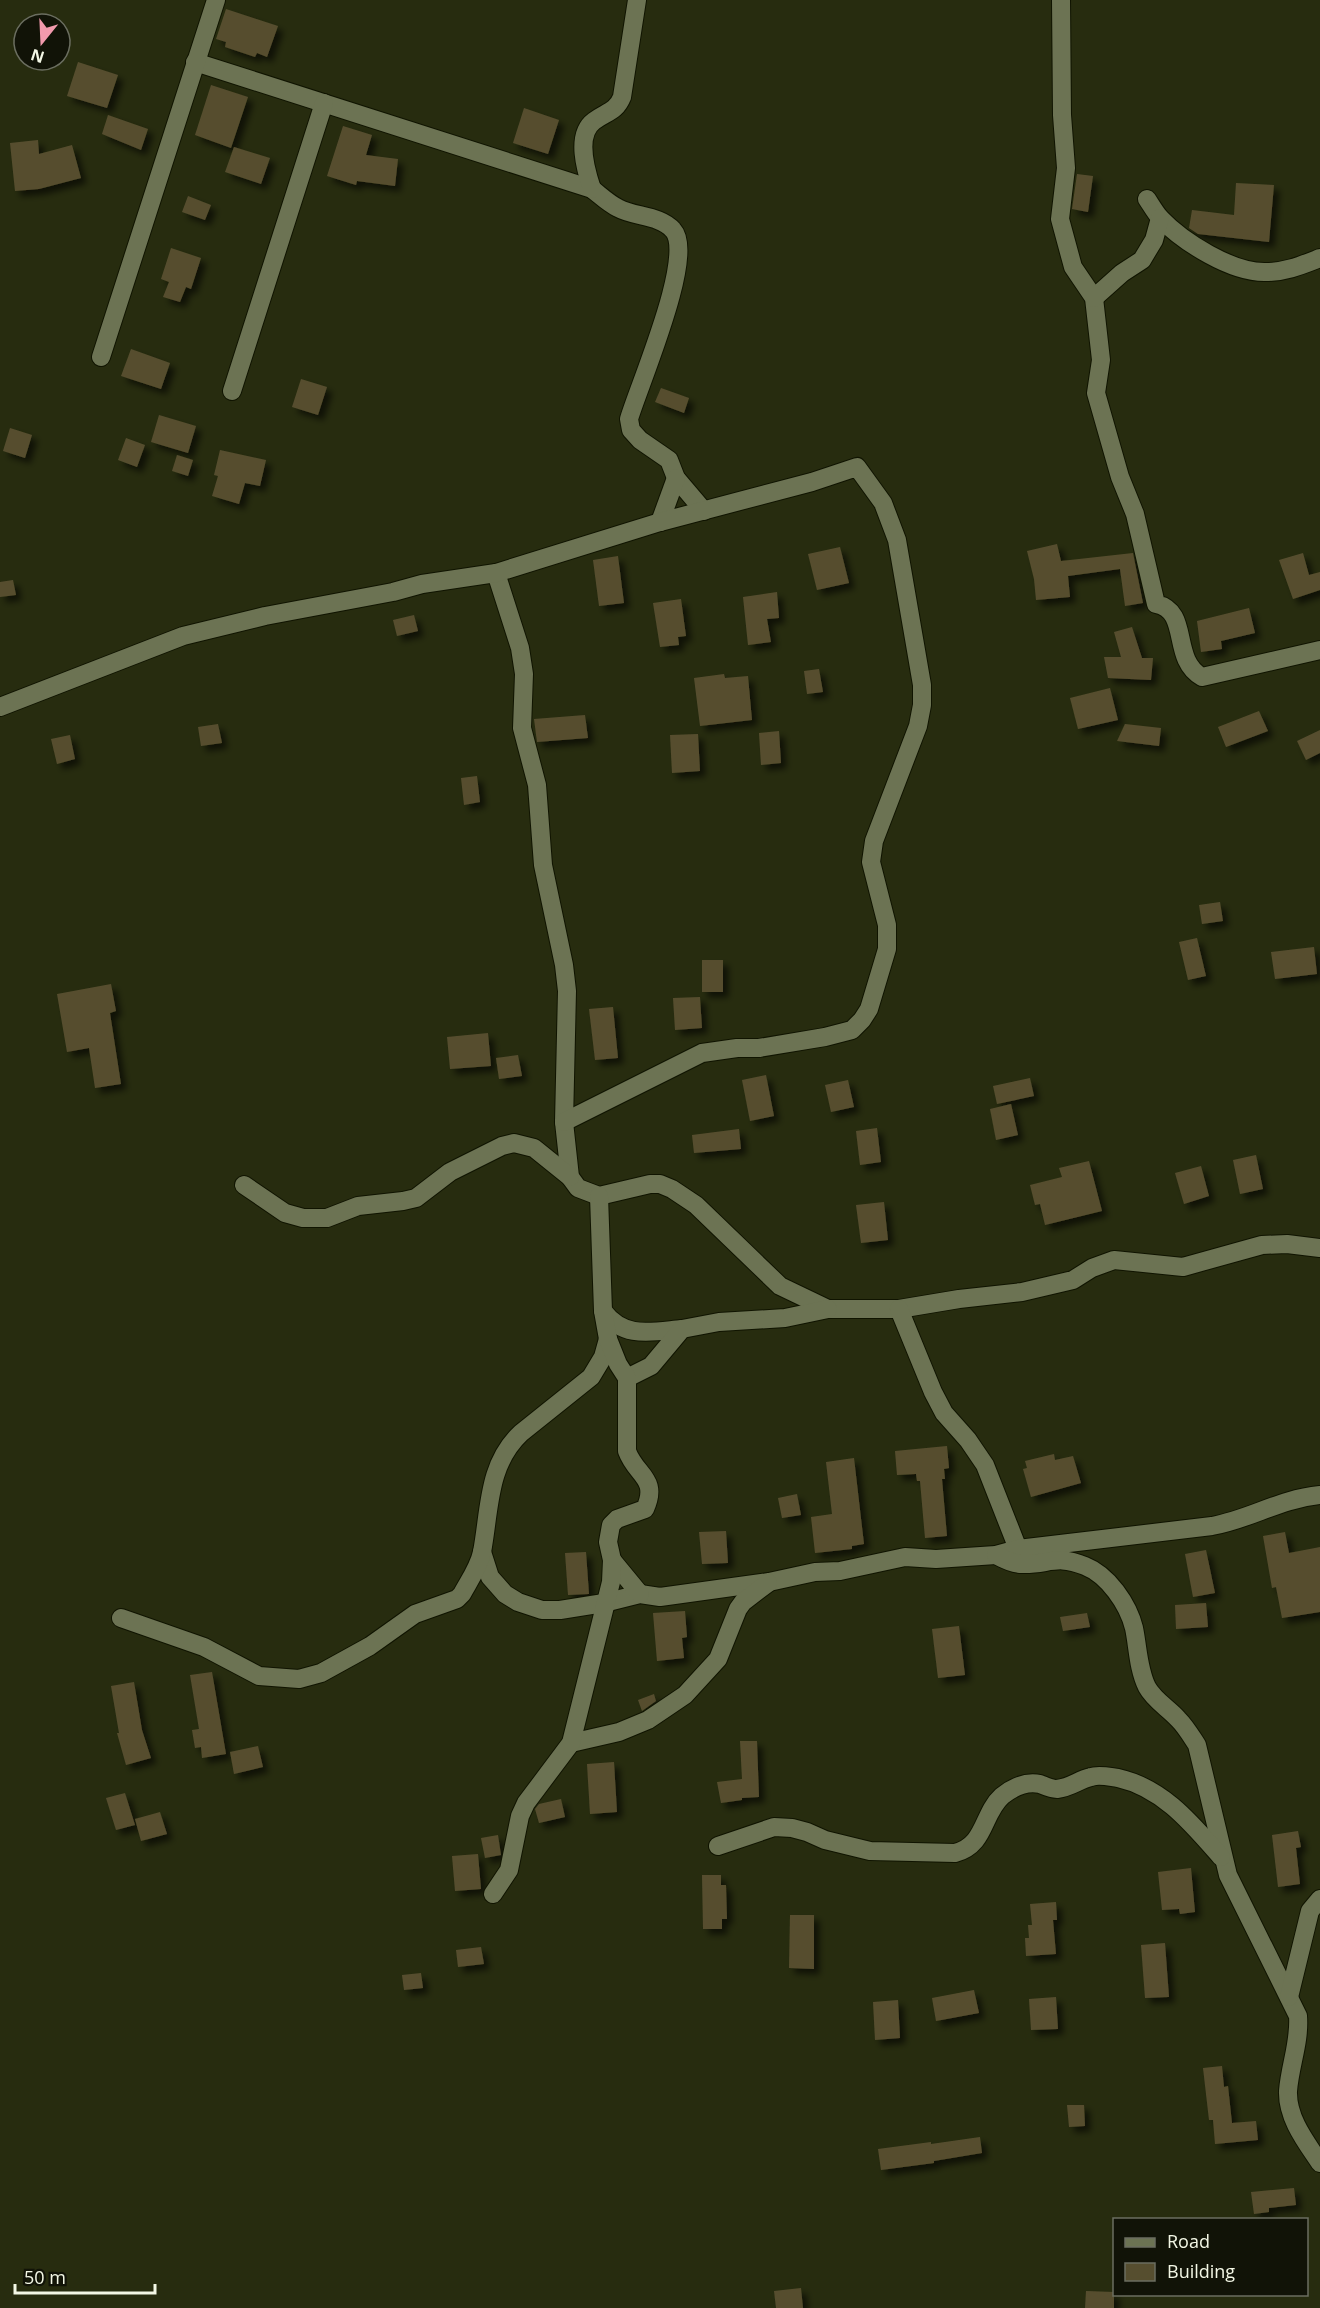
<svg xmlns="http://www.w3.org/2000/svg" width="1320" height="2308" font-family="'Open Sans',sans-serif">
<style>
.building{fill:#564e2f;filter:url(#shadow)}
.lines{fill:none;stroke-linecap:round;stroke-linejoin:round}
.minor-casing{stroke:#101400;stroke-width:20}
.minor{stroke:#6c7353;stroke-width:18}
</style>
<defs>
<filter id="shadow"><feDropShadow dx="5.5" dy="5.5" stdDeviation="3" flood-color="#0009"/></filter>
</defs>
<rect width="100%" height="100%" fill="#272c0f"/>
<g class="building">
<path d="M226 9 278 26 267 57 257 53 255 57 225 47 226 42 216 39Z"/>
<path d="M78 62 118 75 107 108 67 96Z"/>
<path d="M211 85 248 97 231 148 195 135Z"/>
<path d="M524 108 559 120 548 154 513 143Z"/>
<path d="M108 115 148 129 141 150 102 134Z"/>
<path d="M343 126 372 135 366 155 398 159 395 186 357 181 356 185 327 176Z"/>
<path d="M38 140 39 154 72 145 81 178 39 189 15 191 10 143Z"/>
<path d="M234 147 270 158 261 184 225 172Z"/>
<path d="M1077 174 1093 176 1088 212 1072 209Z"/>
<path d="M1236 183 1274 185 1269 242 1198 234 1189 228 1192 210 1234 215Z"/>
<path d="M188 196 211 205 205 220 182 212Z"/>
<path d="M171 248 201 258 191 289 186 287 180 302 163 297 169 282 161 279Z"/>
<path d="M131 349 170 363 161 389 121 376Z"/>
<path d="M301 379 327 387 318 415 292 407Z"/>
<path d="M661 388 689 398 684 413 655 402Z"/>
<path d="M159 415 196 426 188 453 151 442Z"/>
<path d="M10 428 32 435 25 458 3 451Z"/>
<path d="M126 438 145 445 137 467 118 460Z"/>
<path d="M220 450 266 460 260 486 245 483 239 504 212 496 218 476 214 475Z"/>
<path d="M177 455 193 460 188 476 172 471Z"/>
<path d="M1057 544 1061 561 1133 553 1143 603 1125 606 1120 569 1068 576 1070 597 1036 600 1034 579 1027 551Z"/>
<path d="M840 547 849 583 817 590 808 554Z"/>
<path d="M1303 553 1309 575 1320 572V590L1293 599 1279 560Z"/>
<path d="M618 556 624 603 599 606 593 560Z"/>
<path d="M13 580 16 595 0 597V582Z"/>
<path d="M777 592 779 618 767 619 771 642 748 645 743 597Z"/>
<path d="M681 599 686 636 678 637 679 645 660 647 653 603Z"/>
<path d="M1249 608 1255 633 1221 641 1222 649 1201 652 1197 621Z"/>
<path d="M414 615 418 631 397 636 393 620Z"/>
<path d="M1132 627 1142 658H1153L1151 680 1108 678 1104 657H1121L1114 632Z"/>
<path d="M819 669 823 692 807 694 804 671Z"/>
<path d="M724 674 725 678 748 676 752 720 700 726 694 678Z"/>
<path d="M1110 688 1118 720 1078 729 1070 698Z"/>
<path d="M1259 711 1268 731 1226 747 1218 727Z"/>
<path d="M585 715 588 738 537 742 534 719Z"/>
<path d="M218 724 222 743 201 746 198 727Z"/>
<path d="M1125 724 1161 728 1159 746 1117 741Z"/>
<path d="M1320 730V753L1306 760 1297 741Z"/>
<path d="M779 731 781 763 761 765 759 733Z"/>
<path d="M698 734 700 771 672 773 670 735Z"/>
<path d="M70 735 75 759 57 764 51 739Z"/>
<path d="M477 776 480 802 464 805 461 778Z"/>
<path d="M1220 902 1223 921 1202 924 1199 905Z"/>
<path d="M1197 938 1206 976 1188 980 1179 942Z"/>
<path d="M1314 947 1317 974 1275 979 1271 952Z"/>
<rect x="702" y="960" width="21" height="32"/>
<path d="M111 984 116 1011 110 1013 121 1084 95 1088 89 1048 67 1052 57 994Z"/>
<path d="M700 997 702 1028 675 1030 673 998Z"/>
<path d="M613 1007 618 1058 595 1060 589 1009Z"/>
<path d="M488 1033 491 1066 450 1069 447 1037Z"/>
<path d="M518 1055 522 1076 499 1079 496 1058Z"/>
<path d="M766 1075 774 1116 750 1121 742 1080Z"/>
<path d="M1030 1078 1034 1096 997 1104 993 1086Z"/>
<path d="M848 1080 854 1107 831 1112 825 1085Z"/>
<path d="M1011 1104 1018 1135 996 1140 990 1109Z"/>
<path d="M877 1128 881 1162 860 1165 856 1131Z"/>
<path d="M739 1129 741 1149 694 1153 692 1135Z"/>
<path d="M1256 1155 1263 1189 1240 1194 1233 1160Z"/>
<path d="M1089 1161 1102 1211 1045 1225 1040 1204 1035 1205 1030 1185 1062 1177 1059 1168Z"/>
<path d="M1201 1166 1209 1196 1184 1204 1175 1173Z"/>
<path d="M884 1202 888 1240 861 1243 856 1205Z"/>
<path d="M947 1446 949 1468 944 1469 945 1479H942L947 1536 925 1538 920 1481H917L916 1474 897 1475 895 1451Z"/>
<path d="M1054 1454 1055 1460 1073 1456 1081 1483 1031 1497 1023 1469 1027 1468 1025 1461Z"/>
<path d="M854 1458 864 1544 852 1546V1549L815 1553 811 1517 832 1514 826 1462Z"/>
<path d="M797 1494 801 1515 782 1518 778 1498Z"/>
<path d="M726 1531 728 1563 702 1564 699 1532Z"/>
<path d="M1285 1532 1289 1553 1320 1547V1612L1282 1618 1276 1587 1272 1588 1263 1536Z"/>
<path d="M1206 1550 1215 1593 1193 1597 1185 1554Z"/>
<path d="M586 1552 589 1594 568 1595 565 1553Z"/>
<path d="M1206 1603 1208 1627 1176 1629 1175 1605Z"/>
<path d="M685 1611 687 1637 682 1638 684 1658 657 1661 653 1613Z"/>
<path d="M1087 1613 1090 1627 1063 1631 1060 1617Z"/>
<path d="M959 1626 965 1675 938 1678 932 1629Z"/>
<path d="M212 1672 226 1754 202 1758 201 1747 195 1748 192 1730 199 1729 190 1675Z"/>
<path d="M134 1682 142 1730 151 1758 126 1765 117 1733H119L111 1686Z"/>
<path d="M654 1694 656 1701 642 1711 638 1700Z"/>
<path d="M740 1741H757L759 1797 742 1798V1800L721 1803 717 1782 742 1779Z"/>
<path d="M258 1746 263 1767 234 1774 230 1752Z"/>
<path d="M614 1762 617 1812 590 1814 587 1764Z"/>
<path d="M125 1793 135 1825 116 1830 106 1798Z"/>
<path d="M561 1799 565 1817 539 1823 535 1809 539 1804Z"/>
<path d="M160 1812 167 1834 141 1841 135 1819Z"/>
<path d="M1298 1831 1301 1847 1296 1848 1300 1884 1278 1887 1272 1835Z"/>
<path d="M498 1835 501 1855 485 1858 481 1838Z"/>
<path d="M478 1854 481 1889 455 1891 452 1856Z"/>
<path d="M1191 1868 1195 1912 1180 1914 1179 1909 1162 1910 1158 1872Z"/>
<path d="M702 1875H721V1885H726L727 1919H722V1929H703Z"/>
<path d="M1056 1902 1057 1920H1053L1056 1954 1026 1956 1025 1938H1029L1028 1925H1032L1030 1904Z"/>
<path d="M790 1915H814V1969L789 1968Z"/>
<path d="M1165 1943 1169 1997 1145 1998 1141 1945Z"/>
<path d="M481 1947 484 1964 458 1967 456 1950Z"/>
<path d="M421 1973 423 1988 404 1990 402 1975Z"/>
<path d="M974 1990 979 2013 936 2021 932 1998Z"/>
<path d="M1056 1997 1058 2029 1031 2030 1029 1999Z"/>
<path d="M898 2000 900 2038 875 2040 873 2002Z"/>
<path d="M1222 2066 1224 2087 1228 2086 1232 2123 1256 2121 1258 2140 1215 2144 1213 2120H1209L1203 2068Z"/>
<path d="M1067 2105H1084L1085 2126 1069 2127Z"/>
<path d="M980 2137 982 2153 934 2161V2163L881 2170 878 2149 931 2142V2144Z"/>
<path d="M1294 2188 1296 2205 1269 2208V2212L1254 2214 1251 2192Z"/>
<path d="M801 2288 803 2308H776L774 2291Z"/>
<path d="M1086 2291 1114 2292V2308H1085Z"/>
</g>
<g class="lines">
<defs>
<g id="minor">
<path d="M1061 0 1062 115 1066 168 1060 219 1073 267 1094 298 1101 360 1096 393 1120 477 1135 514 1156 604C1191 611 1170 659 1202 677L1320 650"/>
<path d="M195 62 592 189C600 195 608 203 618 208 634 217 660 215 673 230 696 255 639 385 629 419L631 430 640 440 669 460 676 478 704 511"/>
<path d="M592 189C586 171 575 135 594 121 606 112 616 112 622 97L637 0"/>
<path d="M1147 199C1151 205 1155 212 1160 218 1183 242 1232 273 1266 272 1286 272 1302 265 1320 258"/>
<path d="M1094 298 1122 273 1142 260 1154 240 1160 218"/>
<path d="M101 357 216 0"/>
<path d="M232 391 324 103"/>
<path d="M660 522 676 478"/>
<path d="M496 573 520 648 524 674 522 728 537 785 543 865 564 965 567 991 564 1122 570 1177 578 1188 599 1196 650 1184H660L672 1189 696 1205 780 1286 828 1309H899L959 1299 1022 1292 1073 1280 1092 1268 1114 1260 1183 1267 1262 1245 1287 1244 1320 1248"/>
<path d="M0 707 183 636 265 616 393 592 422 584 496 573 660 522 812 482 857 467 883 503 897 540 922 685V705L918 726 874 841 871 862 887 925V949L869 1009 862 1020 852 1030 825 1037 759 1048H737L702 1053 564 1122"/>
<path d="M244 1185 285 1213 303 1218H327L358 1206 403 1201 416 1198 450 1172 502 1146 514 1143 534 1148 570 1177"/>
<path d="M899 1309 933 1392 944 1413 968 1440 985 1465 1018 1549"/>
<path d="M603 1311C624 1339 650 1332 682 1329"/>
<path d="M627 1378 651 1366 682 1329 719 1322 785 1318 828 1309"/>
<path d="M482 1552 490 1577 505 1594 518 1602 542 1610H560L604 1603 640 1594 660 1597 769 1582 815 1572 840 1571 905 1557 936 1559 996 1555 1018 1549 1212 1526C1251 1519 1279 1499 1320 1495"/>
<path d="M996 1555C1004 1559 1013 1564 1022 1564 1048 1565 1056 1554 1085 1566 1108 1575 1128 1604 1134 1628 1138 1647 1138 1669 1147 1687 1154 1700 1168 1708 1178 1719 1186 1727 1191 1736 1197 1745L1228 1875 1298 2016C1300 2042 1290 2065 1288 2091 1287 2118 1306 2142 1320 2163"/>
<path d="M612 1560 640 1594"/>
<path d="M121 1618 204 1647 259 1676 299 1679 321 1673 370 1646 415 1614 457 1599 462 1594C469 1581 479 1567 482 1552 490 1510 487 1465 521 1433L591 1377 603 1357 608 1339"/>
<path d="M571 1743 619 1732 648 1720 685 1695 718 1659 738 1609 743 1602 768 1583"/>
<path d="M718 1846 774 1827 792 1828 807 1832 825 1840 870 1851 955 1853C986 1845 982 1814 1002 1796 1012 1788 1026 1781 1040 1784 1045 1786 1051 1789 1057 1789 1072 1787 1078 1780 1091 1777 1099 1774 1110 1777 1118 1778 1163 1788 1192 1824 1221 1857"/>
<path d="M493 1894 509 1870 520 1816 526 1803 571 1743 611 1582 612 1560 608 1542 611 1525 617 1519 645 1509C659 1478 636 1476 627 1451V1378L618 1364 608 1339 603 1311 599 1196"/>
<path d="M1289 1997 1310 1911 1320 1899"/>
</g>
</defs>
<use href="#minor" class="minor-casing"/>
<use href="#minor" class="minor"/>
</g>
<rect x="1113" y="2218" width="195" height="78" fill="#111307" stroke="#6b6e60" stroke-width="1.5"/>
<rect x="1125" y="2238" width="30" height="9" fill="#6c7353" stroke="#6b6e60" stroke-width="1.5"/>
<text x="1167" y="2248" font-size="18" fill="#f3f7e5">Road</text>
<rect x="1125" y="2263" width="30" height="18" fill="#564e2f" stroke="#6b6e60" stroke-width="1.5"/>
<text x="1167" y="2278" font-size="18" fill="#f3f7e5">Building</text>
<g transform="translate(42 42) rotate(198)"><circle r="28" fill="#111307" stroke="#6b6e60" stroke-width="1.5"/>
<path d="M0-4.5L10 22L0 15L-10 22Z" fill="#f29aad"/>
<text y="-9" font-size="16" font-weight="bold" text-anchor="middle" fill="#f3f7e5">N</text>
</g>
<path d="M15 2284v9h140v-9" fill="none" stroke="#f3f7e5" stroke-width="3"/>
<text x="24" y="2284" font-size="18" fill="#f3f7e5" stroke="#111307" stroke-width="4.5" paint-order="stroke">50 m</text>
</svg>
